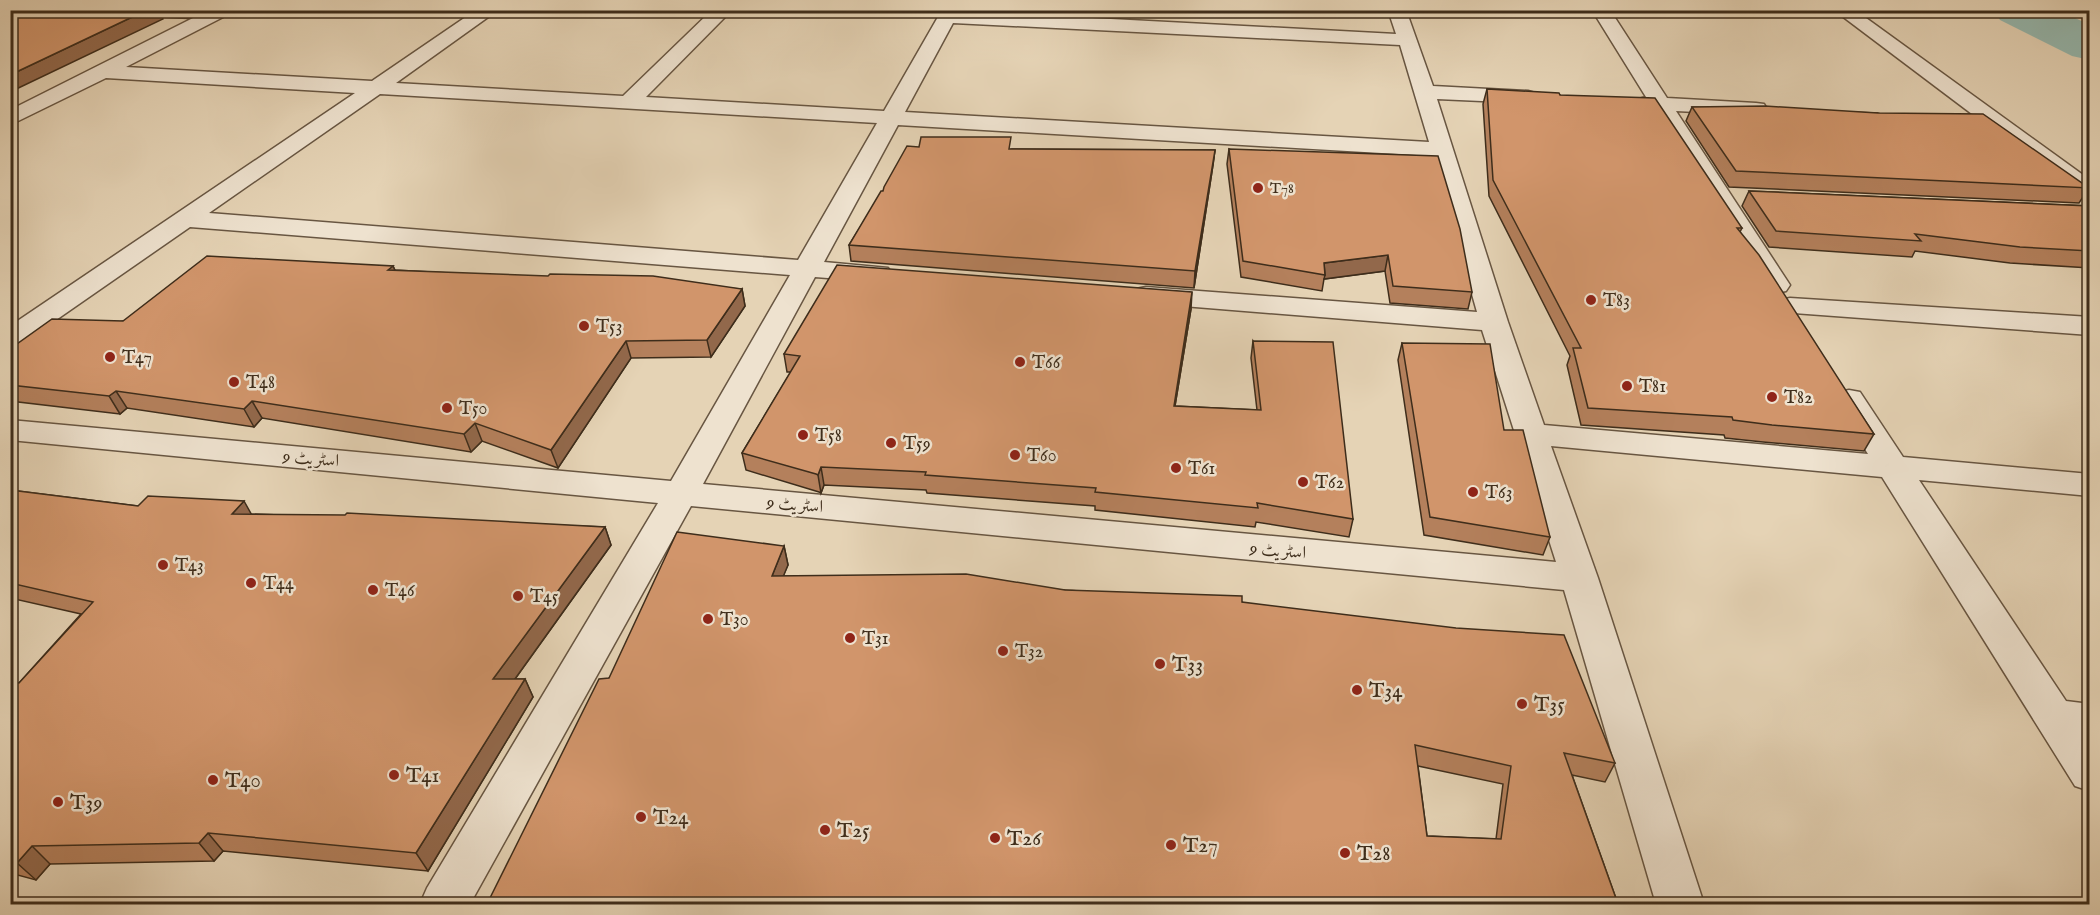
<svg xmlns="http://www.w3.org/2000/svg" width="2100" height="915" font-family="'IM FELL English',Amiri,serif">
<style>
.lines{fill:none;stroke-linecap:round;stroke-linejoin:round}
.river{fill:#96b8ae;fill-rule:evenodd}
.minor-casing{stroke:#685642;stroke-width:3}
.minor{fill:#eee2cf;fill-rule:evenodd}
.wall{fill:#b4805c;stroke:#3e2d1b;stroke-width:1.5;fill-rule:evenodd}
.shaded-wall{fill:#92684b;stroke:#3e2d1b;stroke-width:1.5}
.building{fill:#d1956b;stroke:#3e2d1b;stroke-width:1.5;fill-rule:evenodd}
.poi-dot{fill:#8f2418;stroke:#eee2cf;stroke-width:2}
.labels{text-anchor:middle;stroke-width:5;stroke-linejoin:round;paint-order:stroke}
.far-poi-label{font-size:15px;fill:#3e2d1b;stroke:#eee2cf;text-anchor:start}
.poi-label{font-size:18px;fill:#3e2d1b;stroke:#eee2cf;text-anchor:start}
.street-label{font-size:18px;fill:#3e2d1b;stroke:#eee2cf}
.near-poi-label{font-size:21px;fill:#3e2d1b;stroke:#eee2cf;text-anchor:start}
</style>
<rect width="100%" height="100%" fill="#e5d3b5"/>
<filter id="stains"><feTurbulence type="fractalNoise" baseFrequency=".00333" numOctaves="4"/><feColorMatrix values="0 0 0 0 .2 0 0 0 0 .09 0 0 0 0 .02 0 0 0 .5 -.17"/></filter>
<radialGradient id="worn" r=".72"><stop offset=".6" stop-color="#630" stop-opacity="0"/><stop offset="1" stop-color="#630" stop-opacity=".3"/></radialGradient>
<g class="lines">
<path class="river" d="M1993 10H2058L2090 25V60L2072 56 2000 20Z"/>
<defs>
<g id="minor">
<path d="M120 10H232L229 14 126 67 372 81 476 10H498L396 83 623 96 712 10H732L646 97 884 111 942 10 1396 34 1388 10H1406L1433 86 1528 91 1535 93 1538 97 1535 101 1528 103 1437 99 1508 322 1544 425 1868 454 1833 399 1838 392 1849 390 1860 392 1903 457 2090 474V496L1919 480 2066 701 2090 704V791L2075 786 1882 477 1551 446 1598 578 1704 904H1656L1564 590 691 506 470 904H420L427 888 658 503 10 440V420L671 481 790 275 190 227 20 345 10 348V326L355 93 106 78 10 125V110L193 18 129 15ZM953 23 1400 45 1429 142 905 112ZM380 94 877 123 798 260 209 213ZM898 125 1433 156 1477 312 1146 287 1136 289 1132 295 1136 301 1146 303 1482 330 1556 562 703 484 815 277 879 282 888 280 892 274 888 268 824 262Z"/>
<path d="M1592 10H1610L1667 98 1756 103 1764 104 1767 109 1764 114 1756 115 1676 111 1790 285 1786 291 1776 293 1766 291 1654 110 1639 107 1635 103 1639 99 1646 97Z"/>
<path d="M1834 10H1855L2090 180V199L2082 197Z"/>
<path d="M1790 298 2090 317V335L1780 312 1776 306 1780 300Z"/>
</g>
</defs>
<use href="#minor" class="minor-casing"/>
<use href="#minor" class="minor"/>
</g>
<g class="wall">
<path d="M1487 89 1560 95 1742 228 1740 232 1874 434 1864 451 1763 442 1725 438 1724 435 1581 425 1567 365 1570 356 1489 196 1483 104Z"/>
<path d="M1692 107 1878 113 2089 188 2079 203 1729 187 1686 121Z"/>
<path d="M1012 149 1215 150 1213 165 1194 288 851 261 849 245 883 191Z"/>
<path d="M1229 149 1472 292 1468 309 1390 303 1385 271 1324 279 1322 291 1241 277 1227 164Z"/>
<path d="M1749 191 2090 206V268L2010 263 1915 251 1912 257 1769 247 1742 206Z"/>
<path d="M393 266 395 270 742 289 745 306 711 357 631 358 558 468 482 441 471 452 262 418 254 427 127 408 120 414 10 401V349L123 321Z"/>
<path d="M1191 309 1175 406 1257 410 1251 358 1253 341 1353 519 1349 537 1256 522 1255 527 1095 510V506L927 493 926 490 824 485 821 493 819 492 746 470 742 453 791 372H787L784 354Z"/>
<path d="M1402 343 1504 430 1550 537 1543 555 1424 535 1398 360Z"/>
<path d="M10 490 138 506 251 514 605 527 611 545 515 679H525L533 697 428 871 223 851 214 861 50 864 36 880 10 873V682L19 683 81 614 10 598Z"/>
<path d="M784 546 788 565 783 576 1065 590 1242 602 1615 763 1605 782 1572 775 1618 904 609 678ZM1418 766 1503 784 1496 839 1427 836Z"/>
</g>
<g class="shaded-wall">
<path d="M147 10H159L163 19 10 92V75Z"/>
<path d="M1215 150 1213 165 1194 288 1195 271Z"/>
<path d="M1388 255 1385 271 1324 279 1325 275 1324 263Z"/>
<path d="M393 266 400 282 388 270Z"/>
<path d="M742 289 745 306 711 357 707 340Z"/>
<path d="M1192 292 1191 309 1172 424 1174 406Z"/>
<path d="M626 341 631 358 558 468 551 450Z"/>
<path d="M116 391 127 408 120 414 109 396Z"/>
<path d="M252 401 262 418 254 427 244 409Z"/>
<path d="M475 423 482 441 471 452 464 434Z"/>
<path d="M821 467 824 485 821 493 818 475Z"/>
<path d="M244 501 254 519 232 514Z"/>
<path d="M605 527 611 545 502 697 493 679Z"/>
<path d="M784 546 788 565 776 594 772 576Z"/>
<path d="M525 679 533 697 428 871 416 853Z"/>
<path d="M208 833 223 851 214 861 199 843Z"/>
<path d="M32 846 50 864 36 880 17 863Z"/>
</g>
<g class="building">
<path d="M10 10H147L10 75Z"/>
<path d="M1487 89 1559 93 1560 95 1655 98 1742 228H1737L1759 255 1874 434 1772 425 1733 420 1732 417 1588 408 1573 348H1581L1493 180Z"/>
<path d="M1765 106 1878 113 1983 114 2089 188 1736 171 1692 107Z"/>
<path d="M921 137H1011L1009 149 1215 150 1195 271 849 245 881 191H883L884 187 907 146 919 147Z"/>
<path d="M1229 149 1438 156 1460 229 1472 292 1393 286 1388 255 1324 263 1325 275 1243 261Z"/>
<path d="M1749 191 2090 206V251L2020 247 1915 234 1921 241 1776 231Z"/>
<path d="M207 256 393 266 388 270 548 276 550 274 653 276 742 289 707 340 626 341 551 450 475 423 464 434 252 401 244 409 116 391 109 396 10 385V349L52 319 123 321Z"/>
<path d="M837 265 1192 292 1174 406 1261 410 1253 341 1333 342 1353 519 1257 503 1258 508 1095 492 1096 488 925 475 926 472 821 467 818 475 816 474 742 453 800 356 784 354Z"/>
<path d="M1402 343 1490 344 1504 430H1523L1550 537 1430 517Z"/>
<path d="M10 490 138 506 148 496 244 501 232 514 345 515 347 513 605 527 493 679H525L416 853 208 833 199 843 32 846 17 863 10 861V682L19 683 93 602 10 583Z"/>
<path d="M677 532 784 546 772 576 966 574 1065 590 1242 596V602L1456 628 1564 635 1615 763 1564 753 1618 904H487L599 679 609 678ZM1415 745 1511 766 1501 839 1427 836Z"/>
</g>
<g class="poi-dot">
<circle cx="1258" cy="188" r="6"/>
<circle cx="1591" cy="300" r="6"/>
<circle cx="584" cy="326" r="6"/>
<circle cx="110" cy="357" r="6"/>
<circle cx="1020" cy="362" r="6"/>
<circle cx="234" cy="382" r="6"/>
<circle cx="1627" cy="386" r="6"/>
<circle cx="1772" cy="397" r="6"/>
<circle cx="447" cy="408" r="6"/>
<circle cx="803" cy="435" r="6"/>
<circle cx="891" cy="443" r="6"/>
<circle cx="1015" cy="455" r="6"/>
<circle cx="1176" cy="468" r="6"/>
<circle cx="1303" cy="482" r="6"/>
<circle cx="1473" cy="492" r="6"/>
<circle cx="163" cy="565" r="6"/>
<circle cx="251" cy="583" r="6"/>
<circle cx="373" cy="590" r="6"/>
<circle cx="518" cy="596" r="6"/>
<circle cx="708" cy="619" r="6"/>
<circle cx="850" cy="638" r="6"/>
<circle cx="1003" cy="651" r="6"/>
<circle cx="1160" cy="664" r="6"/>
<circle cx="1357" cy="690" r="6"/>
<circle cx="1522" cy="704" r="6"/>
<circle cx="394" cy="775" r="6"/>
<circle cx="213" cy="780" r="6"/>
<circle cx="58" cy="802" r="6"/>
<circle cx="641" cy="817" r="6"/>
<circle cx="825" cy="830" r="6"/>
<circle cx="995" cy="838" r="6"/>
<circle cx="1171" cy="845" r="6"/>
<circle cx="1345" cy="853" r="6"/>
</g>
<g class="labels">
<g class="far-poi-label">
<text x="1270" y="193">T78</text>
</g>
<g class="poi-label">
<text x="1603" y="306">T83</text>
<text x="596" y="332">T53</text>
<text x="122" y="363">T47</text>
<text x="1032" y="368">T66</text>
<text x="246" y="388">T48</text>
<text x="1639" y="392">T81</text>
<text x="1784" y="403">T82</text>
<text x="459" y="414">T50</text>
<text x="815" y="441">T58</text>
<text x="903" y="449">T59</text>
<text x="1027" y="461">T60</text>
<text x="1188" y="474">T61</text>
<text x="1315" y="488">T62</text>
<text x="1485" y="498">T63</text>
<text x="175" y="571">T43</text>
<text x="263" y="589">T44</text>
<text x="385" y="596">T46</text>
<text x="530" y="602">T45</text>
<text x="720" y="625">T30</text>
<text x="862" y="644">T31</text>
<text x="1015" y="657">T32</text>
</g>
<g class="street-label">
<text transform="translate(311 458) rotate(5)" y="6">اسٹریٹ 9</text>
<text transform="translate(795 504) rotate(5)" y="6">اسٹریٹ 9</text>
<text transform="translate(1278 550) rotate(5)" y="6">اسٹریٹ 9</text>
</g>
<g class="near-poi-label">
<text x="1172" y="671">T33</text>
<text x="1369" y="697">T34</text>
<text x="1534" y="711">T35</text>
<text x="406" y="782">T41</text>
<text x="225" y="787">T40</text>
<text x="70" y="809">T39</text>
<text x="653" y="824">T24</text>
<text x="837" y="837">T25</text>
<text x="1007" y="845">T26</text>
<text x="1183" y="852">T27</text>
<text x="1357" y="860">T28</text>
</g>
</g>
<rect width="2100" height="915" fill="none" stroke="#e5d3b5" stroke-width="36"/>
<rect x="12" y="12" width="2076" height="891" fill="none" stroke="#3e2d1b" stroke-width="3"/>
<rect x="18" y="18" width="2064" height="879" fill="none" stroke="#3e2d1b" stroke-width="1.5"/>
<rect width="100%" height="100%" filter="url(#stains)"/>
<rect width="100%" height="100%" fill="url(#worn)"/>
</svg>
